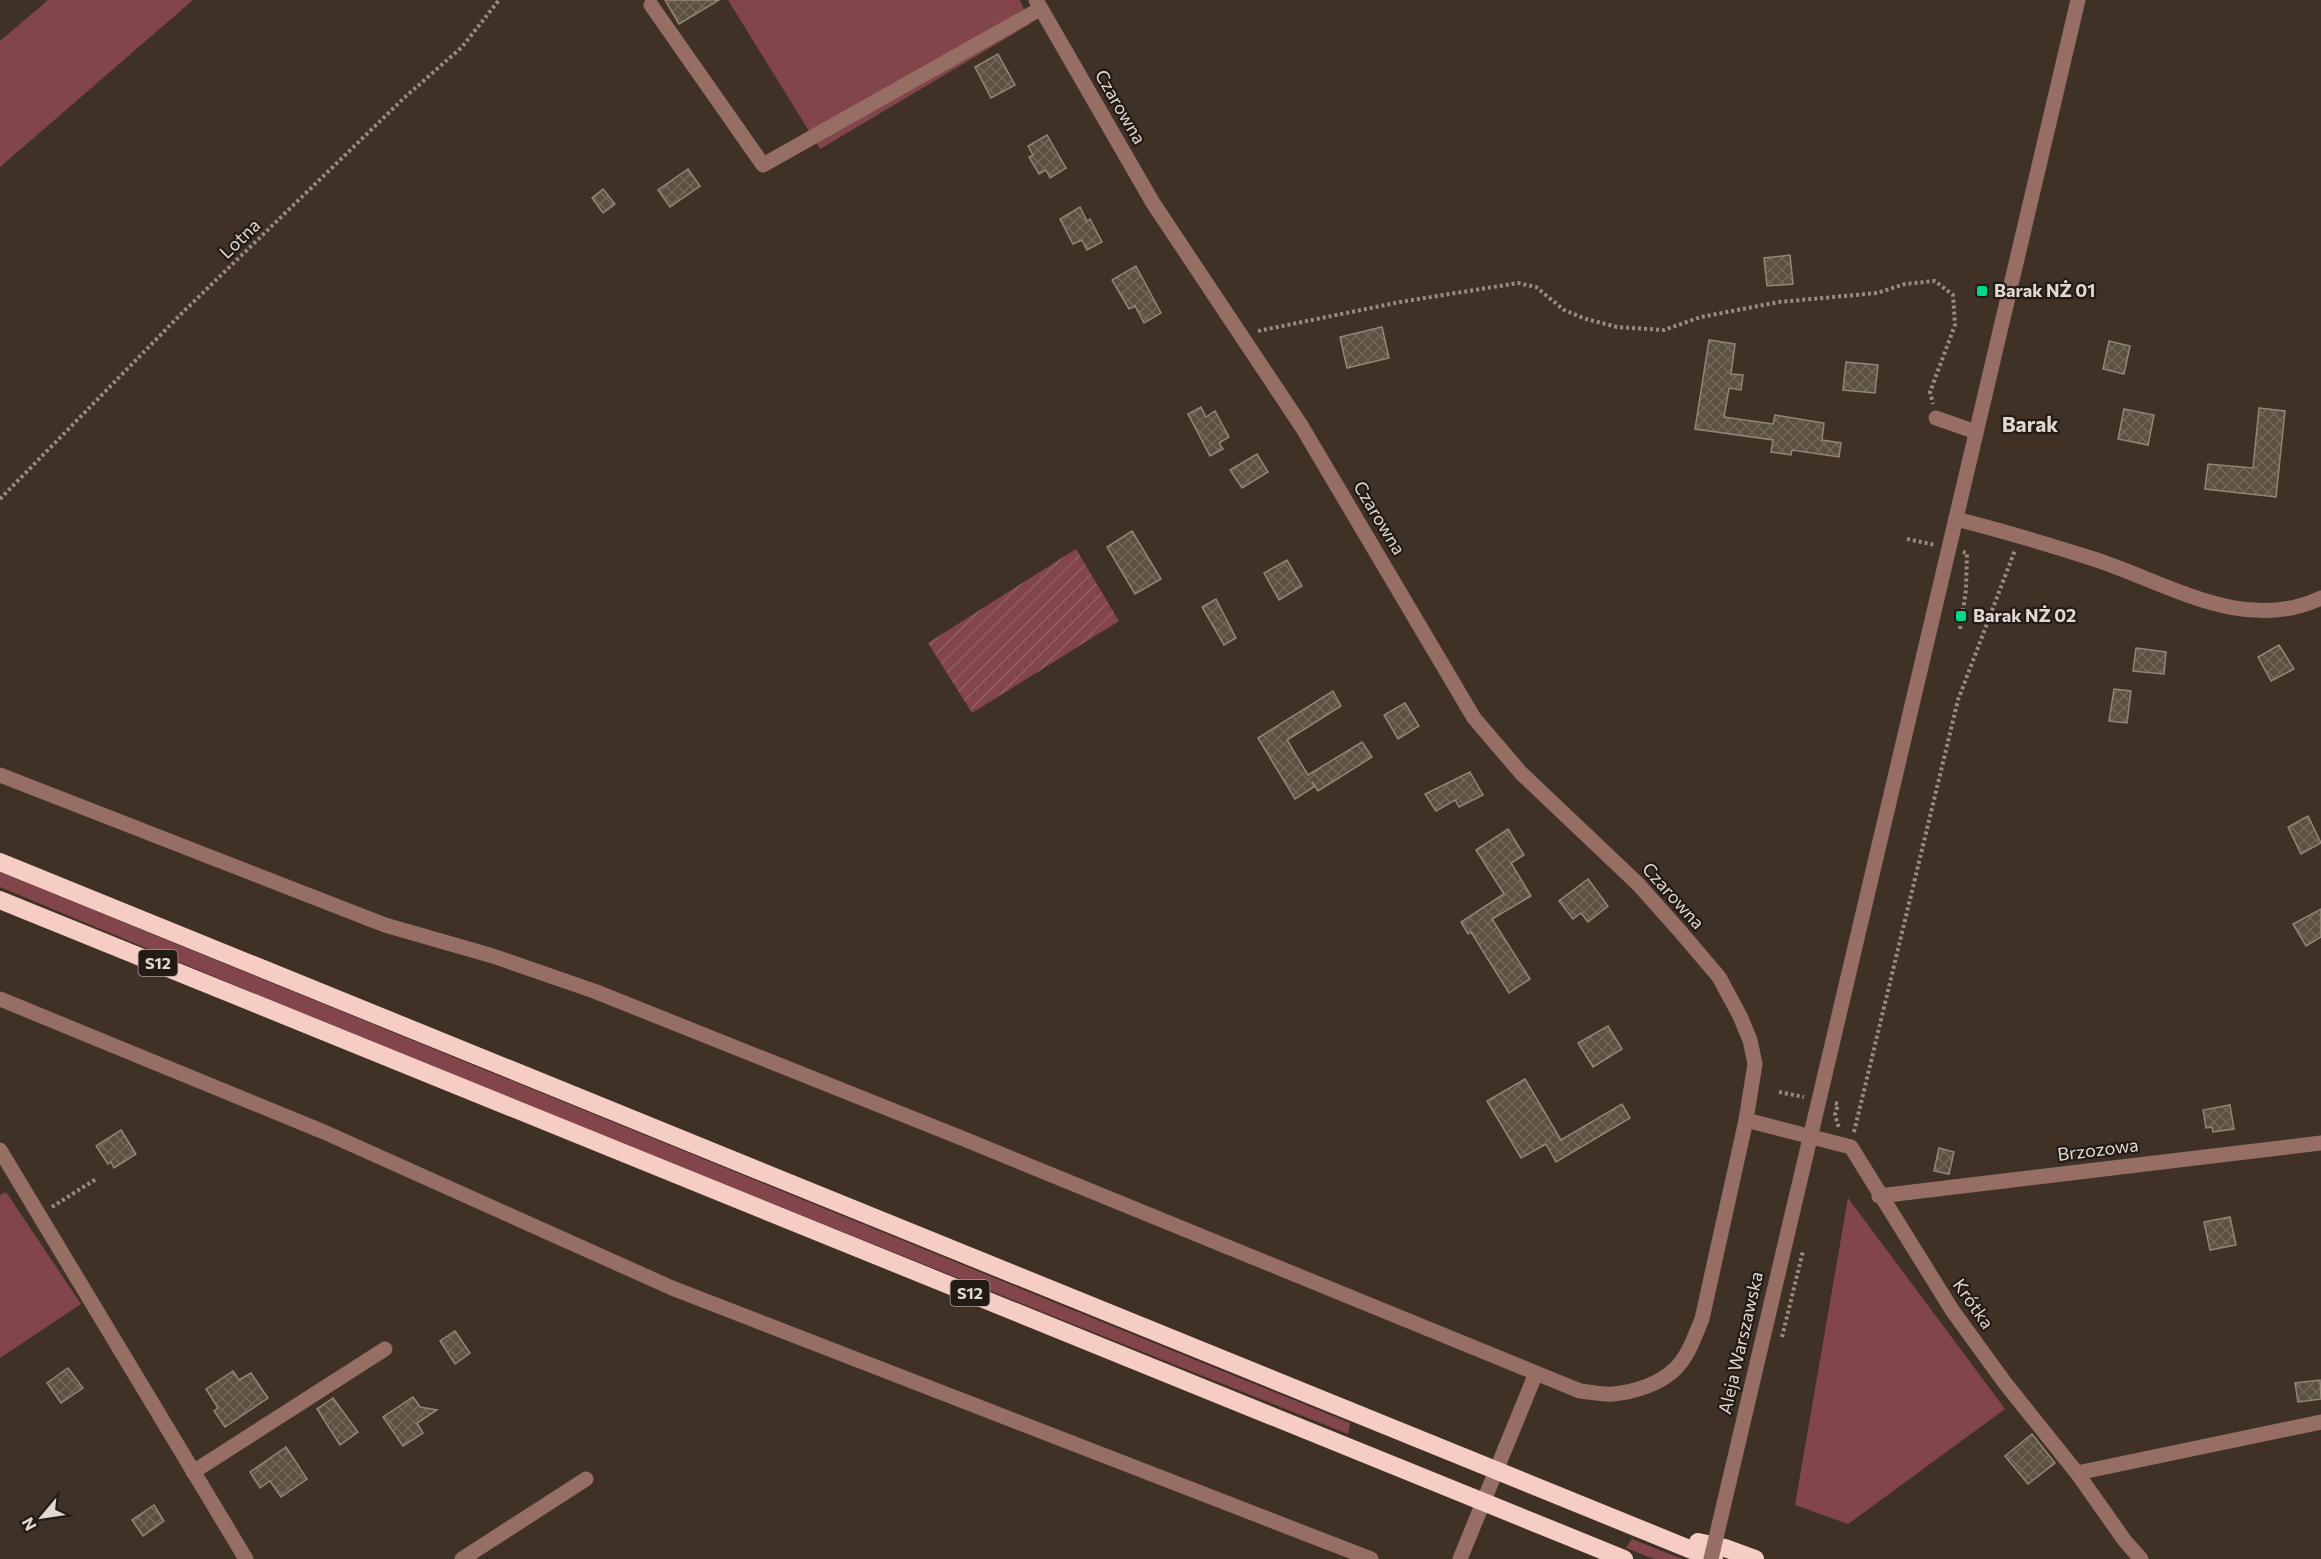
<svg xmlns="http://www.w3.org/2000/svg" width="2321" height="1559" font-family="Commissioner,sans-serif">
<style>
.grass{fill:#83454c}
.garden{fill:url(#garden-furrows)}
.building{fill:url(#building-cross-hatch);stroke:#928676;stroke-width:1.5}
.lines{fill:none;stroke-linecap:round;stroke-linejoin:round}
.path{stroke:#978b83;stroke-width:4;stroke-dasharray:3 3;stroke-linecap:butt}
.minor{stroke:#966e64;stroke-width:15}
.highway{stroke:#f6cdc3;stroke-width:18}
.minor-bridge{stroke:#966e64;stroke-width:15}
.poi-dot{fill:#00d98c;stroke:#221b16;stroke-width:2}
.labels{text-anchor:middle;stroke-width:4.5;stroke-linejoin:round;paint-order:stroke}
.shield{fill:#221b16;stroke:#a89f9a;stroke-width:1.5}
.shield-label{font-size:16px;font-weight:bold;fill:#e2d8d2}
.street-label{font-size:18px;fill:#e2d8d2;stroke:#221b16}
.poi-label{font-size:18px;font-weight:bold;fill:#e2d8d2;stroke:#221b16;text-anchor:start}
.quarter-label{font-size:21px;font-weight:bold;fill:#e2d8d2;stroke:#221b16}
</style>
<defs>
<pattern id="garden-furrows" width="10" height="10" patternUnits="userSpaceOnUse" patternTransform="scale(1.5)"><rect width="10" height="10" fill="#83454c"/><path d="M-1 1l2-2M0 10L10 0M9 11l2-2" fill="none" stroke="#945f65"/></pattern>
<pattern id="building-cross-hatch" width="8" height="8" patternUnits="userSpaceOnUse" patternTransform="scale(1.5)"><rect width="8" height="8" fill="#5b5041"/><path d="M0 0l8 8M0 8l8-8" fill="none" stroke="#72685c"/></pattern>
</defs>
<rect width="100%" height="100%" fill="#403127"/>
<g class="grass">
<path d="M48 0H193L0 167V41Z"/>
<path d="M728 0H1020L1030 24 820 149Z"/>
<path d="M0 872 1350 1423 1348 1434 426 1065 0 887Z"/>
<path d="M6 1192 81 1304 0 1358V1195Z"/>
<path d="M1848 1198 2005 1409 1848 1524 1795 1505Z"/>
<path d="M1632 1539 1682 1559H1654L1626 1548Z"/>
</g>
<path class="garden" d="M1076 549 1119 621 972 713 928 643Z"/>
<g class="building">
<path d="M665 0H719L679 24Z"/>
<path d="M998 54 1015 85 991 98 975 67Z"/>
<path d="M1047 135 1066 168 1050 178 1046 170 1039 174 1029 157 1033 155 1028 146Z"/>
<path d="M688 169 700 186 670 207 658 190Z"/>
<path d="M603 189 615 204 603 213 592 198Z"/>
<path d="M1080 207 1087 221 1090 219 1102 242 1087 250 1082 240 1073 244 1060 219Z"/>
<path d="M1790 255 1793 284 1767 286 1764 258Z"/>
<path d="M1136 266 1161 313 1144 323 1135 306 1129 309 1112 280Z"/>
<path d="M1382 327 1389 358 1347 368 1340 337Z"/>
<path d="M1709 340 1735 344 1731 374 1743 375 1741 390 1729 388 1724 417 1773 424 1775 415 1824 423 1822 440 1841 443 1839 457 1792 450 1791 455 1771 452 1773 440 1695 429Z"/>
<path d="M2109 341 2130 346 2124 374 2103 369Z"/>
<path d="M1846 362 1878 365 1875 393 1843 390Z"/>
<path d="M1201 407 1206 417 1215 411 1229 437 1219 443 1223 449 1210 456 1188 414Z"/>
<path d="M2259 408 2285 411 2276 497 2205 489 2208 464 2253 468Z"/>
<path d="M2124 409 2154 415 2148 445 2118 439Z"/>
<path d="M1257 454 1268 472 1242 488 1230 470Z"/>
<path d="M1132 531 1161 579 1135 594 1107 547Z"/>
<path d="M1287 560 1302 586 1279 600 1264 573Z"/>
<path d="M1216 599 1236 638 1224 645 1202 607Z"/>
<path d="M2279 645 2294 669 2271 681 2258 657Z"/>
<path d="M2136 648 2166 652 2164 674 2133 671Z"/>
<path d="M2114 689 2131 691 2127 723 2109 721Z"/>
<path d="M1333 691 1341 706 1287 740 1308 775 1362 742 1372 757 1318 791 1312 782 1315 786 1295 799 1258 738Z"/>
<path d="M1405 703 1419 726 1398 739 1384 715Z"/>
<path d="M1470 772 1483 795 1459 807 1455 800 1436 811 1425 794Z"/>
<path d="M2308 816 2321 843 2301 854 2288 827Z"/>
<path d="M1508 829 1524 855 1511 863 1531 896 1492 919 1530 979 1509 993 1471 932 1468 934 1461 922 1504 894 1476 850Z"/>
<path d="M1588 879 1608 906 1588 922 1581 913 1573 919 1559 901Z"/>
<path d="M2321 909V937L2306 946 2293 924Z"/>
<path d="M1608 1026 1622 1049 1593 1067 1578 1043Z"/>
<path d="M1525 1079 1561 1140 1622 1104 1630 1118 1556 1162 1546 1144 1521 1158 1487 1101Z"/>
<path d="M2230 1105 2234 1129 2213 1132 2212 1127 2206 1128 2203 1110Z"/>
<path d="M121 1130 136 1154 114 1168 111 1162 108 1164 96 1146Z"/>
<path d="M1939 1148 1954 1152 1949 1174 1934 1171Z"/>
<path d="M2230 1217 2236 1245 2210 1250 2204 1222Z"/>
<path d="M455 1331 470 1353 455 1364 440 1341Z"/>
<path d="M68 1368 83 1388 61 1403 47 1383Z"/>
<path d="M233 1371 239 1380 251 1373 268 1398 225 1427 214 1411 218 1408 206 1389Z"/>
<path d="M2320 1380 2321 1399 2298 1402 2295 1383Z"/>
<path d="M413 1397 420 1407 437 1410 417 1423 423 1433 403 1446 383 1417Z"/>
<path d="M333 1398 358 1432 340 1445 317 1409Z"/>
<path d="M2032 1434 2055 1463 2028 1484 2005 1456Z"/>
<path d="M286 1447 307 1479 281 1497 270 1481 260 1488 250 1472Z"/>
<path d="M154 1505 164 1521 143 1536 132 1520Z"/>
</g>
<g class="lines">
<g class="path">
<path d="M1258 331 1400 302 1518 283 1536 287 1564 310 1586 319 1617 327 1664 330 1701 317 1779 302 1877 293 1905 284 1935 281 1953 295 1955 325 1930 392 1933 404"/>
<path d="M0 499 182 313 404 98 462 47 499 0"/>
<path d="M1907 539 1935 545"/>
<path d="M1960 629 1966 590 1967 553 1963 552"/>
<path d="M1779 1092 1804 1097"/>
<path d="M1835 1103 1838 1104 1835 1115 1839 1128"/>
<path d="M1854 1132 1958 700 2015 550"/>
<path d="M52 1207 96 1179"/>
<path d="M1782 1337 1803 1251"/>
</g>
<g class="minor">
<path d="M651 5 763 165 1040 9"/>
<path d="M1936 418 1976 432"/>
<path d="M1956 519C2004 531 2050 545 2097 560 2169 584 2245 634 2321 598"/>
<path d="M0 775 385 925 493 956 594 991 964 1139 1580 1391C1591 1392 1602 1395 1613 1394 1634 1392 1661 1384 1676 1368 1689 1355 1695 1335 1702 1319L1746 1120 1755 1064 1750 1040 1740 1016 1719 977 1679 930 1638 884 1521 773 1474 718 1302 427 1153 203 1036 0"/>
<path d="M0 999 324 1132 672 1288 1371 1559"/>
<path d="M1746 1120 1851 1147 1952 1310 2005 1383 2077 1473 2125 1541 2141 1559"/>
<path d="M0 1150 246 1559"/>
<path d="M1879 1196 2321 1143"/>
<path d="M1746 1410 2078 0"/>
<path d="M193 1472 385 1349"/>
<path d="M2077 1473 2321 1422"/>
<path d="M462 1559 586 1479"/>
<path d="M1460 1559 1536 1373"/>
</g>
<g class="highway">
<path d="M0 862 1714 1559"/>
<path d="M0 900 1624 1559"/>
<path d="M1698 1542 1725 1548 1755 1559"/>
</g>
<path class="minor-bridge" d="M1711 1559 1746 1410"/>
</g>
<g class="poi-dot">
<rect x="1976" y="285" width="12" height="12" rx="3"/>
<rect x="1955" y="610" width="12" height="12" rx="3"/>
</g>
<g class="labels">
<g class="shield">
<rect x="138.5" y="950" width="39" height="26" rx="4.5"/>
<rect x="950.5" y="1280" width="39" height="26" rx="4.5"/>
</g>
<g class="shield-label">
<text x="158" y="969">S12</text>
<text x="970" y="1299">S12</text>
</g>
<g class="street-label">
<text transform="translate(1120 107) rotate(60)" y="6">Czarowna</text>
<text transform="translate(240 239) rotate(-44)" y="6">Lotna</text>
<text transform="translate(1379 518) rotate(59)" y="6">Czarowna</text>
<text transform="translate(1673 896) rotate(48)" y="6">Czarowna</text>
<text transform="translate(2098 1150) rotate(-7)" y="6">Brzozowa</text>
<text transform="translate(1973 1304) rotate(55)" y="6">Krótka</text>
<text transform="translate(1741 1343) rotate(-77)" y="6">Aleja Warszawska</text>
</g>
<g class="poi-label">
<text x="1994" y="297">Barak NŻ 01</text>
<text x="1973" y="622">Barak NŻ 02</text>
</g>
<g class="quarter-label">
<text x="2030" y="432">Barak</text>
</g>
</g>
<g transform="translate(42 1517) rotate(241)" stroke="#221b16" stroke-width="4.5" paint-order="stroke">
<path d="M0-4.5L10 22L0 15L-10 22Z" fill="#e2d8d2"/>
<text y="-9" font-size="16" font-weight="bold" text-anchor="middle" fill="#e2d8d2">N</text>
</g>
</svg>
